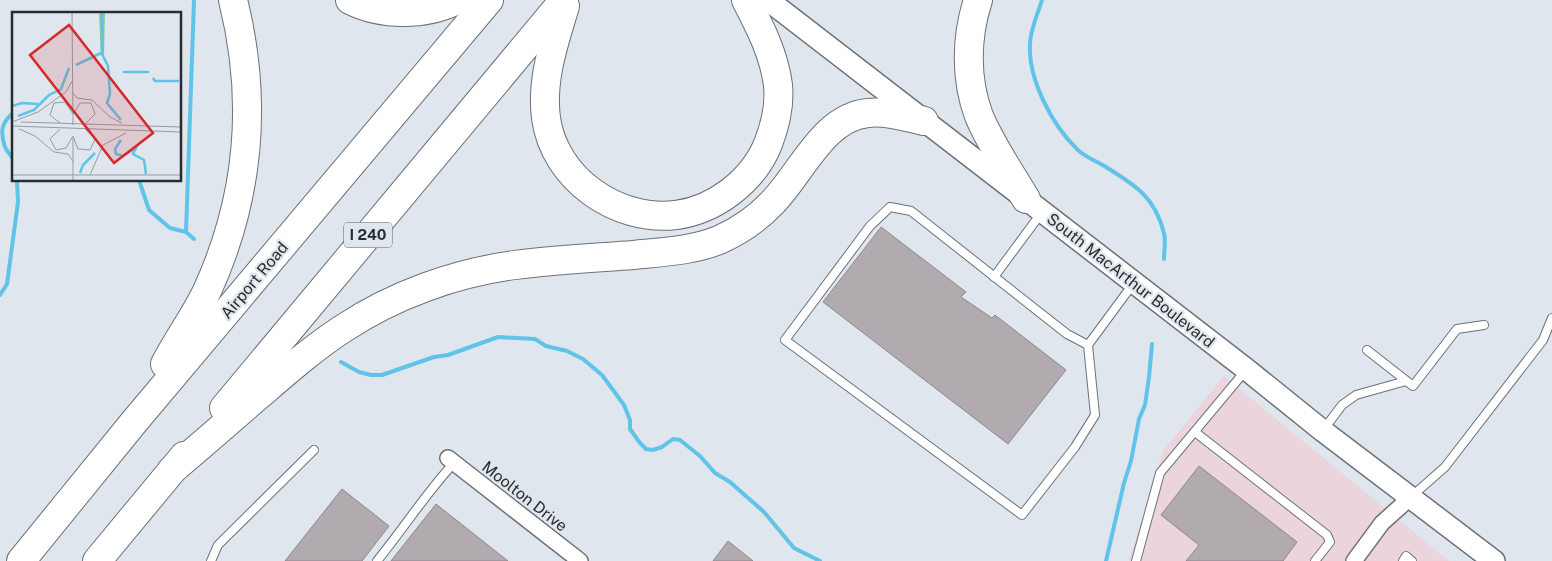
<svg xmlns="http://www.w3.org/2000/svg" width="1552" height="561" font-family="'Public Sans',sans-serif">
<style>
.industrial{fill:#ecd4dd}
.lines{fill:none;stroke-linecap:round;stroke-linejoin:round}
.stream{stroke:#60c3e8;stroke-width:4}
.building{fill:#b1aaaf;stroke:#8e878d}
.service-casing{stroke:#6c7177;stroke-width:10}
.minor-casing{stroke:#6c7177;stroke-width:18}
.secondary-casing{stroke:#6c7177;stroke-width:24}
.motorway-casing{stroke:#6c7177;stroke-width:30}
.service{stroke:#fff;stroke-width:8}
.minor{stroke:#fff;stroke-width:15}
.secondary{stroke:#fff;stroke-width:21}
.motorway{stroke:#fff;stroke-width:28}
.labels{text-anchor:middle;stroke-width:4.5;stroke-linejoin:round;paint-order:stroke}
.shield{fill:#dfe6ed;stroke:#606467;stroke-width:1}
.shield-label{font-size:15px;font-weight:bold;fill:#292c2e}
.street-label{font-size:16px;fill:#292c2e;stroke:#dfe6ed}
.inset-river{fill:none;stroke:#60c3e8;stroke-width:2.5}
.inset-road{fill:none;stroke:#969ca1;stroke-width:1}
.view{fill:#d62828;fill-opacity:0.15;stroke:#d62828;stroke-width:2.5}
.inset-edge{fill:none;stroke:#292c2e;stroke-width:2.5}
</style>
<rect width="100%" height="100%" fill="#dfe6ed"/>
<path class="industrial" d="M1224 376 1449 561H1129L1163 451Z"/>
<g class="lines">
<g class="stream">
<path d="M1042 0C1038 13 1030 31 1030 44 1028 79 1052 125 1077 149 1084 157 1097 161 1106 167 1135 185 1155 197 1164 233 1166 241 1164 251 1164 259"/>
<path d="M14 112C1 123 0 131 5 147 7 152 12 156 14 161"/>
<path d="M139 180 149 210 170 228 186 232 194 239"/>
<path d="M186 232 194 0"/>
<path d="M0 295 7 284 18 202 17 180"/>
<path d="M341 362 359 372 371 375H382L434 357 448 355 498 337 535 339 546 346 567 351 583 359 602 375 624 405 630 420V429L640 443 646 449 653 450 662 447 673 439 680 440 700 456 715 473 730 482 764 512 794 548 820 561"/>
<path d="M1106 561 1124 483 1131 461 1139 419 1145 405 1149 377 1152 344"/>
</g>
</g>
<g class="building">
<path d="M881 227 966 292 961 297 992 318 995 315 1066 370 1008 444 823 302Z"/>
<path d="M1199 466 1297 542 1283 561H1186L1199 545 1161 515Z"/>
<path d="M342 489 389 526 362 561H285Z"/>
<path d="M436 504 508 561H391Z"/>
<path d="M728 541 753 561H713Z"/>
</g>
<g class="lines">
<defs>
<g id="service">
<path d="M994 277 1042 212"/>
<path d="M1088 345 1095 415 1075 447 1022 515 785 340 870 226 890 207 911 211 1067 334 1088 345 1133 284"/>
<path d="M1367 350 1413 386 1457 329 1484 325"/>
<path d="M1324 429 1342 405 1356 395 1406 381"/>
<path d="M1195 432 1327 535 1330 542 1315 561"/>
<path d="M1412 496 1445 467 1543 340 1552 318"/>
<path d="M211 561 218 545 314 450"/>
<path d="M377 561C404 528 426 493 454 463"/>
<path d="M1136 561 1160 473 1246 370"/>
<path d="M1403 561 1406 556 1412 561"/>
</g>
<g id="minor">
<path d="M448 458 580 561"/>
<path d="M1354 561 1382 523 1411 497"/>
</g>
<path id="secondary" d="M768 0 1246 369 1323 431 1494 561"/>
<g id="motorway">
<path d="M350 0C382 16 425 16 457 0"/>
<path d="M978 0C966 37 965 79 979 116 991 145 1010 172 1026 199"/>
<path d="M565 6C554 43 541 79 546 118 554 178 616 222 676 215 715 210 753 181 768 144 775 126 780 105 778 85 774 54 760 27 746 0"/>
<path d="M165 364C178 339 195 316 207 291 250 197 258 100 233 0"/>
<path d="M224 408 564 0"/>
<path d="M172 470C201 446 229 421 258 396 286 372 313 348 344 328 394 295 455 273 515 265 554 260 593 258 633 255 661 252 692 251 719 240 739 231 757 219 772 203 801 174 823 117 868 113 887 111 906 117 924 121"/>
<path d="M21 561 134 422 489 0"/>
<path d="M97 561 184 456"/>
</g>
</defs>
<use href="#service" class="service-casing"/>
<use href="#minor" class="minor-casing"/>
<use href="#secondary" class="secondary-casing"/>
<use href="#motorway" class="motorway-casing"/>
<use href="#service" class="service"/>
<use href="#minor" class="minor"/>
<use href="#secondary" class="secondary"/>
<use href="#motorway" class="motorway"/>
</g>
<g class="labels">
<rect class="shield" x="344" y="222.5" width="48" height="25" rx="4"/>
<g class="shield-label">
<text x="368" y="240">I 240</text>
</g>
<g class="street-label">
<text transform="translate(254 280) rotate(-50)" y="6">Airport Road</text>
<text transform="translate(1131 280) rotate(38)" y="6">South MacArthur Boulevard</text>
<text transform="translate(525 496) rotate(38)" y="6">Moolton Drive</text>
</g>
</g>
<g transform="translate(12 12)">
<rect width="169" height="169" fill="#dfe6ed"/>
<path d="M93 1 92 43 89 44 87 2Z" fill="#89c992"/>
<path class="inset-river" d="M90 0V42L96 54 98 82 95 91 109 108M64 53 89 41M111 60H137M141 66 143 69H167M0 94 10 91 26 92M6 104 22 98 37 83 49 77 57 56M109 128 103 137 104 142 111 144 124 136 121 142 132 148 134 162M68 161 71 153 83 141"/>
<path class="inset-road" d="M60 0 61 113M60 80 65 86 80 88 98 105 110 111M61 102 68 91H79L83 102 74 111M0 110 26 100 54 80 60 69M9 110 169 115M48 111 38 103 42 91 53 90 61 102M0 114 169 120M7 117 23 124 42 140 56 142 61 149M48 117 38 127 44 138 54 136 61 124M61 124 66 137 78 138 83 127 73 117M61 126V168M0 163H61M61 163H169M78 163 91 133 114 121"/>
<path class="view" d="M57 13 141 121 102 151 18 43Z"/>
<rect width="169" height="169" class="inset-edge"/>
</g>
</svg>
